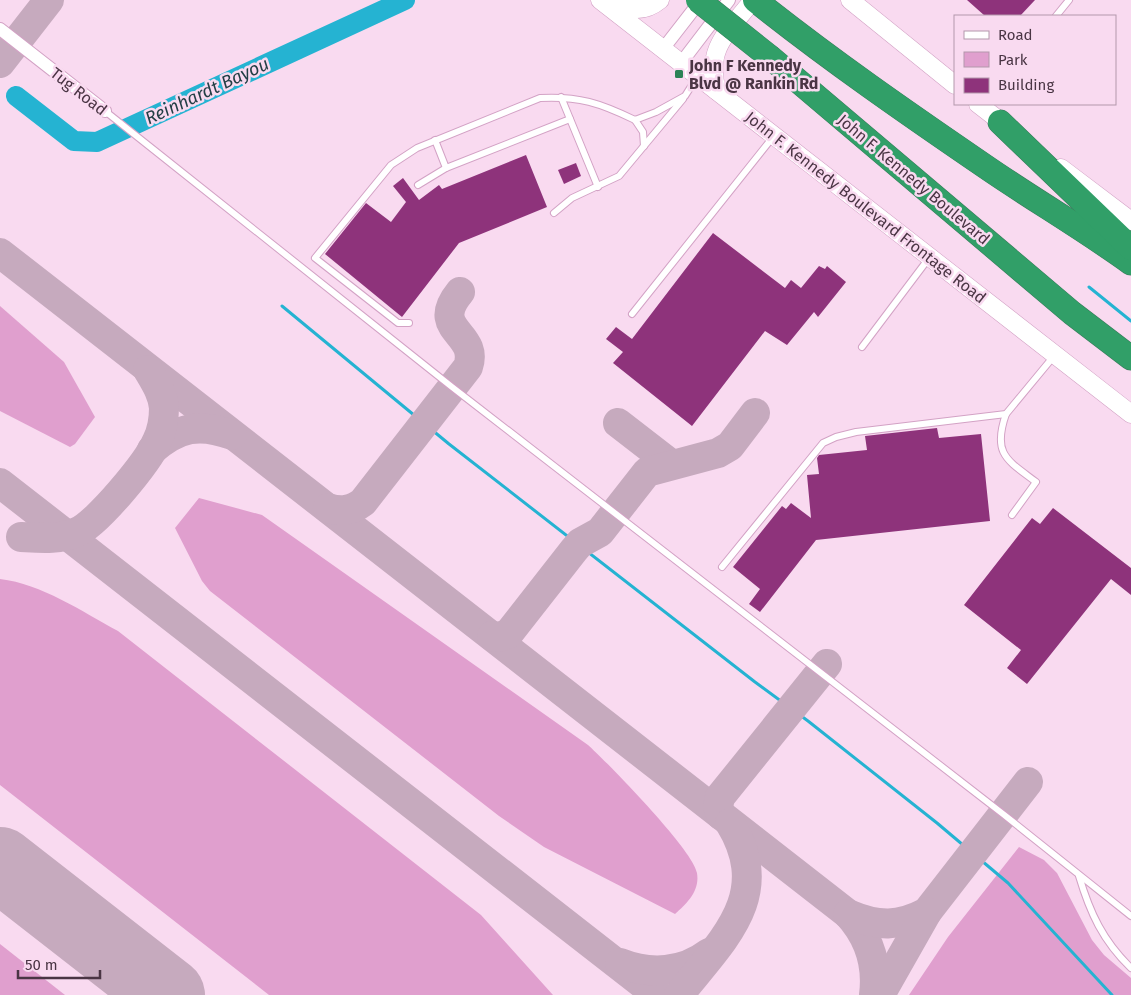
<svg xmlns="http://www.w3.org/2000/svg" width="1131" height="995" font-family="'Fira Sans',sans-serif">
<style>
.green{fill:#e09fce}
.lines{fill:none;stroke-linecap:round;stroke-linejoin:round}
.stream{stroke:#25b3d2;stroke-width:3}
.river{stroke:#25b3d2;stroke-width:20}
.taxiway{stroke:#c6aabe;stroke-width:30}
.runway{stroke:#c6aabe;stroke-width:74}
.building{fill:#8e337b}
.lane-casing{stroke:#d3a2c5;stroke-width:8}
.street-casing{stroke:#d3a2c5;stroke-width:14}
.secondary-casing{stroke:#d3a2c5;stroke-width:19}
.highway-casing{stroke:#3a7a5b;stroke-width:25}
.lane{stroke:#fff;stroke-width:6}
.street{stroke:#fff;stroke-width:12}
.secondary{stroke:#fff;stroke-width:18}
.highway{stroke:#319f68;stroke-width:24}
.highway-bridge-casing{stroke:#3a7a5b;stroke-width:25;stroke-linecap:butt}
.highway-bridge{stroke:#319f68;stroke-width:24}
.poi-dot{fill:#2c8256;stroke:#f9daf0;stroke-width:2}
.labels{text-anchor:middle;stroke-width:5;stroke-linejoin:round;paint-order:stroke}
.poi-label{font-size:16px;font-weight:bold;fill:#4a3544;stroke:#f9daf0;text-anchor:start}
.street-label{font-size:16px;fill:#4a3544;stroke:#f9daf0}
.water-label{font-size:18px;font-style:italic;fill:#233f46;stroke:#f9daf0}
</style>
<rect width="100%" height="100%" fill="#f9daf0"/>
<g class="green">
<path d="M0 306 64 362 95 417 75 444 70 447 0 411Z"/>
<path d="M199 498 262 515 588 745C608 763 694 851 697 873 700 891 687 903 675 914L544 847 499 816 210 591 202 581 175 528Z"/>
<path d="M0 579C42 584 81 611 118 631L481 915 553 995H269L0 785Z"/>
<path d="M1019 847 1044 860 1057 873 1092 940 1104 955 1131 978V995H909L948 937Z"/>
<path d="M0 944 65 995H0Z"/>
</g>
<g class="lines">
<g class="stream">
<path d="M1089 287 1131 321"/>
<path d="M282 306 449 444 755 682 808 721 937 823 1008 883 1112 995"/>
</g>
<path class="river" d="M16 96 74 141 97 142 405 0"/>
<g class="taxiway">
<path d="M0 63 49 0"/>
<path d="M0 253 848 914C869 937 878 964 874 995"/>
<path d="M618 423 671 464"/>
<path d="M152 450C179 427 199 423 232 435"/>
<path d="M0 483 657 995"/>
<path d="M328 508C341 512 351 511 363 502L468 367C480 332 428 331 460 292"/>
<path d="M21 537C40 538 59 540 77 532 97 524 148 462 157 441 162 431 164 419 164 408 163 394 155 382 148 370"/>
<path d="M492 636 500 637 509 633 574 550 580 543 600 532 647 472 718 453 730 446 755 413"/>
<path d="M721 815 718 807 720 797 827 664"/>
<path d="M848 914C879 927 898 927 927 912L1028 782"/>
<path d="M620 963C650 975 683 973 709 953"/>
<path d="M679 995C723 939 774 896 730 823"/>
<path d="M880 995 927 912"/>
</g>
<path class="runway" d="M0 864 168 995"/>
</g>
<g class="building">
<path d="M967 0H1035L1020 16H985Z"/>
<path d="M526 155 547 207 459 243 402 317 325 254 366 203 391 222 406 202 393 186 403 178 419 200 439 185 442 189Z"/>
<path d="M576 163 581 176 564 184 558 170Z"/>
<path d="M713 233 785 288 791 280 801 288 819 266 825 269 827 266 846 282 818 317 814 312 787 345 765 331 692 426 613 363 623 352 606 339 616 327 632 339Z"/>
<path d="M937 428 939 438 981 434 990 521 816 540 760 612 749 604 760 589 733 567 782 506 786 509 791 503 811 518 807 475 819 474 817 458 819 455 867 450 865 436Z"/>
<path d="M1053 508 1131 568V595L1111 579 1027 684 1007 668 1021 650 964 605 1032 518 1040 524Z"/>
</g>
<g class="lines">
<defs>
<g id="lane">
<path d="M1056 16 1069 0"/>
<path d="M561 97 598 187"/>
<path d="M105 111 452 387 1003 814 1131 916"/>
<path d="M635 120 643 132 644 146"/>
<path d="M435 140 446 168"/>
<path d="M418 185 446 168 570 119"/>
<path d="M554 213 572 198 619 176 683 99"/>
<path d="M632 314 773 137"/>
<path d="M409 323H398L315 258 391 165 417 148 540 98C579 96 600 103 635 120L656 112 685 96 697 77"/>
<path d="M862 347 929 258"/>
<path d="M1006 414C992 454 1007 460 1036 482L1012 515"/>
<path d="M722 567 823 443 836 437 856 432 1006 414 1054 356"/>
<path d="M1079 876C1090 913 1103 941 1131 968"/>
</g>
<g id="street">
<path d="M0 29 105 111"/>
<path d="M663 49 701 0"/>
<path d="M681 63 729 0"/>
</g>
<g id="secondary">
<path d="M600 0 1131 414"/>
<path d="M610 0C628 10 643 14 660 0"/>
<path d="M850 0 955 85"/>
<path d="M717 91C705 48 728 32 753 0"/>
<path d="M978 104 1009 128"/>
<path d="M1061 168 1131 221"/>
</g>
<g id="highway">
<path d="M755 0C829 59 907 113 986 167 1034 200 1084 229 1131 263"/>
<path d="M771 58 1072 313 1131 358"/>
<path d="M1000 122 1131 248"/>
</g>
</defs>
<use href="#lane" class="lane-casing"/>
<use href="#street" class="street-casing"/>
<use href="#secondary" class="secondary-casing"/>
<use href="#highway" class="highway-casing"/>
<use href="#lane" class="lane"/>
<use href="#street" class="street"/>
<use href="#secondary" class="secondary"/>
<use href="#highway" class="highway"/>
<defs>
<path id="highway-bridge" d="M698 0 771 58"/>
</defs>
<use href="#highway-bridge" class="highway-bridge-casing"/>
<use href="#highway-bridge" class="highway-bridge"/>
</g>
<rect class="poi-dot" x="674" y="69" width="10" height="10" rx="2.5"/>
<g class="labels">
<g class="poi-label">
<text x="689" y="71">John F Kennedy<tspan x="689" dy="18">Blvd @ Rankin Rd</tspan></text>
</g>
<g class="street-label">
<text transform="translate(79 91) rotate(38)" y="6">Tug Road</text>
<text transform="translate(914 179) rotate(40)" y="6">John F. Kennedy Boulevard</text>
<text transform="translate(866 207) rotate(38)" y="6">John F. Kennedy Boulevard Frontage Road</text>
</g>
<g class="water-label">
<text transform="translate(207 91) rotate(-25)" y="6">Reinhardt Bayou</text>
</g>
</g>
<rect x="954" y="15" width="162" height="90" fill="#f9daf0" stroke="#b398ab"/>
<rect x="964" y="31" width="25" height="8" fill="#ffffff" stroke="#b398ab"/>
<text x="998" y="40" font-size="15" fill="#4a3544">Road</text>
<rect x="964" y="52" width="25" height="15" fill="#e09fce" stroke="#b398ab"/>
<text x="998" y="65" font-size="15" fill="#4a3544">Park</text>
<rect x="964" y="78" width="25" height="15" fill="#8e337b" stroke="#b398ab"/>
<text x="998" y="90" font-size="15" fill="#4a3544">Building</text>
<path d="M18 970v8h82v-8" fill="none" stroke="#4a3544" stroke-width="2.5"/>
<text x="25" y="970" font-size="15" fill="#4a3544" stroke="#f9daf0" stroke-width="4" paint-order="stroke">50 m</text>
</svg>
